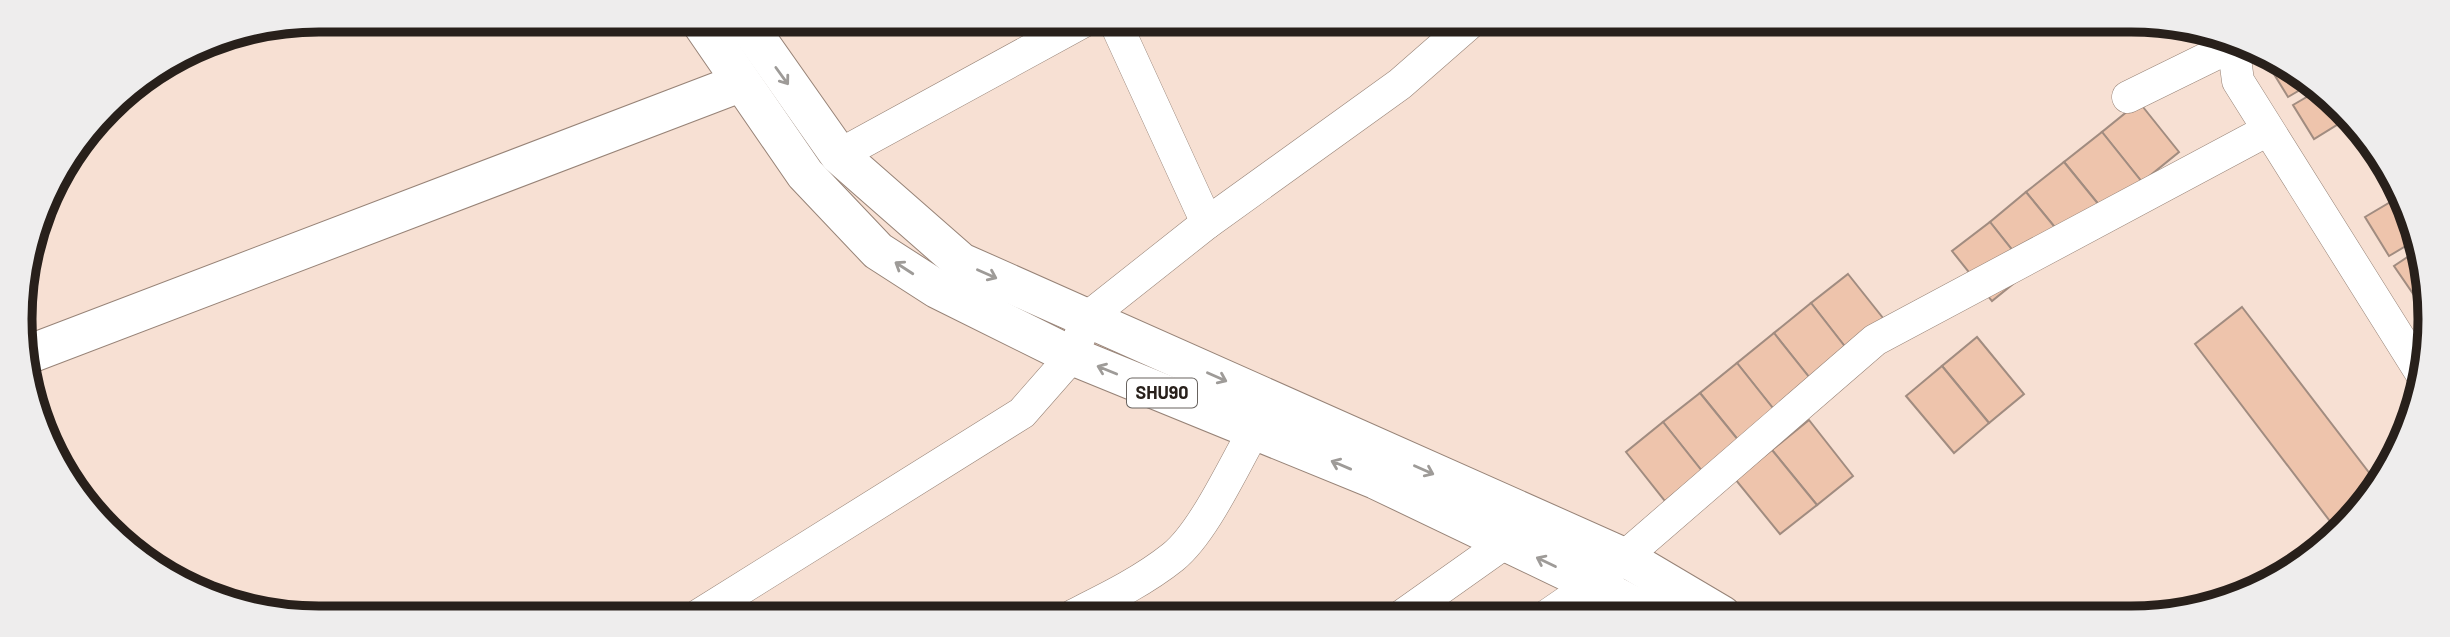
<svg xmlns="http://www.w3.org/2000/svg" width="2450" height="637" font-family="Barlow,sans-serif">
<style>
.building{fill:#eec4ac;stroke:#a18c80;stroke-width:2}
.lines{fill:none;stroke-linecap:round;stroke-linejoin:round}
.minor-casing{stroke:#978377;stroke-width:33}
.tertiary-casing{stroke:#978377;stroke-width:40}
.primary-casing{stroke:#978377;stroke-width:40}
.minor{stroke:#fff;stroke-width:32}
.tertiary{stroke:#fff;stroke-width:38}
.primary{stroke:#fff;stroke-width:38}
.oneway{stroke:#9e9b98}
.labels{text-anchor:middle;stroke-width:5;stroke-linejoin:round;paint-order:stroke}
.shield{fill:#fff;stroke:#68635f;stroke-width:2}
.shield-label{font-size:18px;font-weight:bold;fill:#28201b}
.rim{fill:none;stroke:#28201b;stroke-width:9}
</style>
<rect width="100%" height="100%" fill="#f7e0d3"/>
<g class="building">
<path d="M2261 53 2281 60 2310 84 2288 97Z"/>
<path d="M2317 91 2348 118 2314 139 2293 105Z"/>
<path d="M2139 102 2179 152 2142 182 2102 132Z"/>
<path d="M2102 132 2142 182 2104 211 2064 162Z"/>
<path d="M2064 162 2104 211 2067 242 2026 192Z"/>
<path d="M2026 192 2067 242 2029 271 1990 222Z"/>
<path d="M2399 197 2419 238 2389 256 2365 217Z"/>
<path d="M1990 222 2029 271 1992 301 1952 251Z"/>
<path d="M2421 248 2424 292 2416 298 2394 266Z"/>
<path d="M1848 274 1887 323 1850 353 1811 303Z"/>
<path d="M1811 303 1850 353 1813 382 1774 333Z"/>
<path d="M2242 307 2377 483 2339 533 2195 344Z"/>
<path d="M1774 333 1813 382 1776 412 1737 363Z"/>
<path d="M1977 337 2024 394 1989 423 1942 366Z"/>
<path d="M1737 363 1776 412 1739 441 1700 393Z"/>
<path d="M1942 366 1989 423 1954 453 1906 396Z"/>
<path d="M1700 393 1739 441 1702 471 1663 422Z"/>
<path d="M1809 420 1853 476 1817 505 1772 450Z"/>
<path d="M1663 422 1702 471 1665 501 1626 452Z"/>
<path d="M1772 450 1817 505 1780 534 1735 479Z"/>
</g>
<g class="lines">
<defs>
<g id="minor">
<path d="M1114 20 1207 223"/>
<path d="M2233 43 2238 81 2423 376"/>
<path d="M2128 97 2236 44"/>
<path d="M839 155 1086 20"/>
<path d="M699 615 1022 413 1072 356 1087 318 1207 223 1400 84 1472 21"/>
<path d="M1074 615C1108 598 1143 581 1173 557 1204 532 1234 465 1255 429"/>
<path d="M1403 615 1506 542"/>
<path d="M1548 615 1593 584 1875 340 2268 130"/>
</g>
<path id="tertiary" d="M27 355 740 83"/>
<g id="primary">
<path d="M699 20 805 174 878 251 937 289 1072 356 1376 480 1593 584 1651 615"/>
<path d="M744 20 839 155 961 262 1624 557 1722 615"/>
</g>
</defs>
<use href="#minor" class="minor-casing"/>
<use href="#tertiary" class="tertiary-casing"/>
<use href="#primary" class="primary-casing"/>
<use href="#minor" class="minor"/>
<use href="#tertiary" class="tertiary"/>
<use href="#primary" class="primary"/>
</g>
<defs><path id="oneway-shaft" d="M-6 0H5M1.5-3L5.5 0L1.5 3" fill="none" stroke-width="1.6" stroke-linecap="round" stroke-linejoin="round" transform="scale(1.75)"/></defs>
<g class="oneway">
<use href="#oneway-shaft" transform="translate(782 76) rotate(54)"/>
<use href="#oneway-shaft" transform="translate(904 268) rotate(-147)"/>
<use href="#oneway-shaft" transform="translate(987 274) rotate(24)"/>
<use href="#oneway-shaft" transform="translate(1107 370) rotate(-158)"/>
<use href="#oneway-shaft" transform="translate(1217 377) rotate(24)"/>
<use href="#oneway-shaft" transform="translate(1341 465) rotate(-157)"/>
<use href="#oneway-shaft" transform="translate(1424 470) rotate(24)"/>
<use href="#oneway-shaft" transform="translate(1546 562) rotate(-154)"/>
</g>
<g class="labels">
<rect class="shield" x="1127" y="378.5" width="70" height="29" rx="5"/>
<g class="shield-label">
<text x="1162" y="399">SHU90</text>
</g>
</g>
<path d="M0 0H2450V637H0ZM319 32H2131A287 287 0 0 1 2418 319V319A287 287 0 0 1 2131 606H319A287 287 0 0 1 32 319V319A287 287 0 0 1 319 32Z" fill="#eeeded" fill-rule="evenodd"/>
<path class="rim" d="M319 32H2131A287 287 0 0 1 2418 319V319A287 287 0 0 1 2131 606H319A287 287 0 0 1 32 319V319A287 287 0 0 1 319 32Z"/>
</svg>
